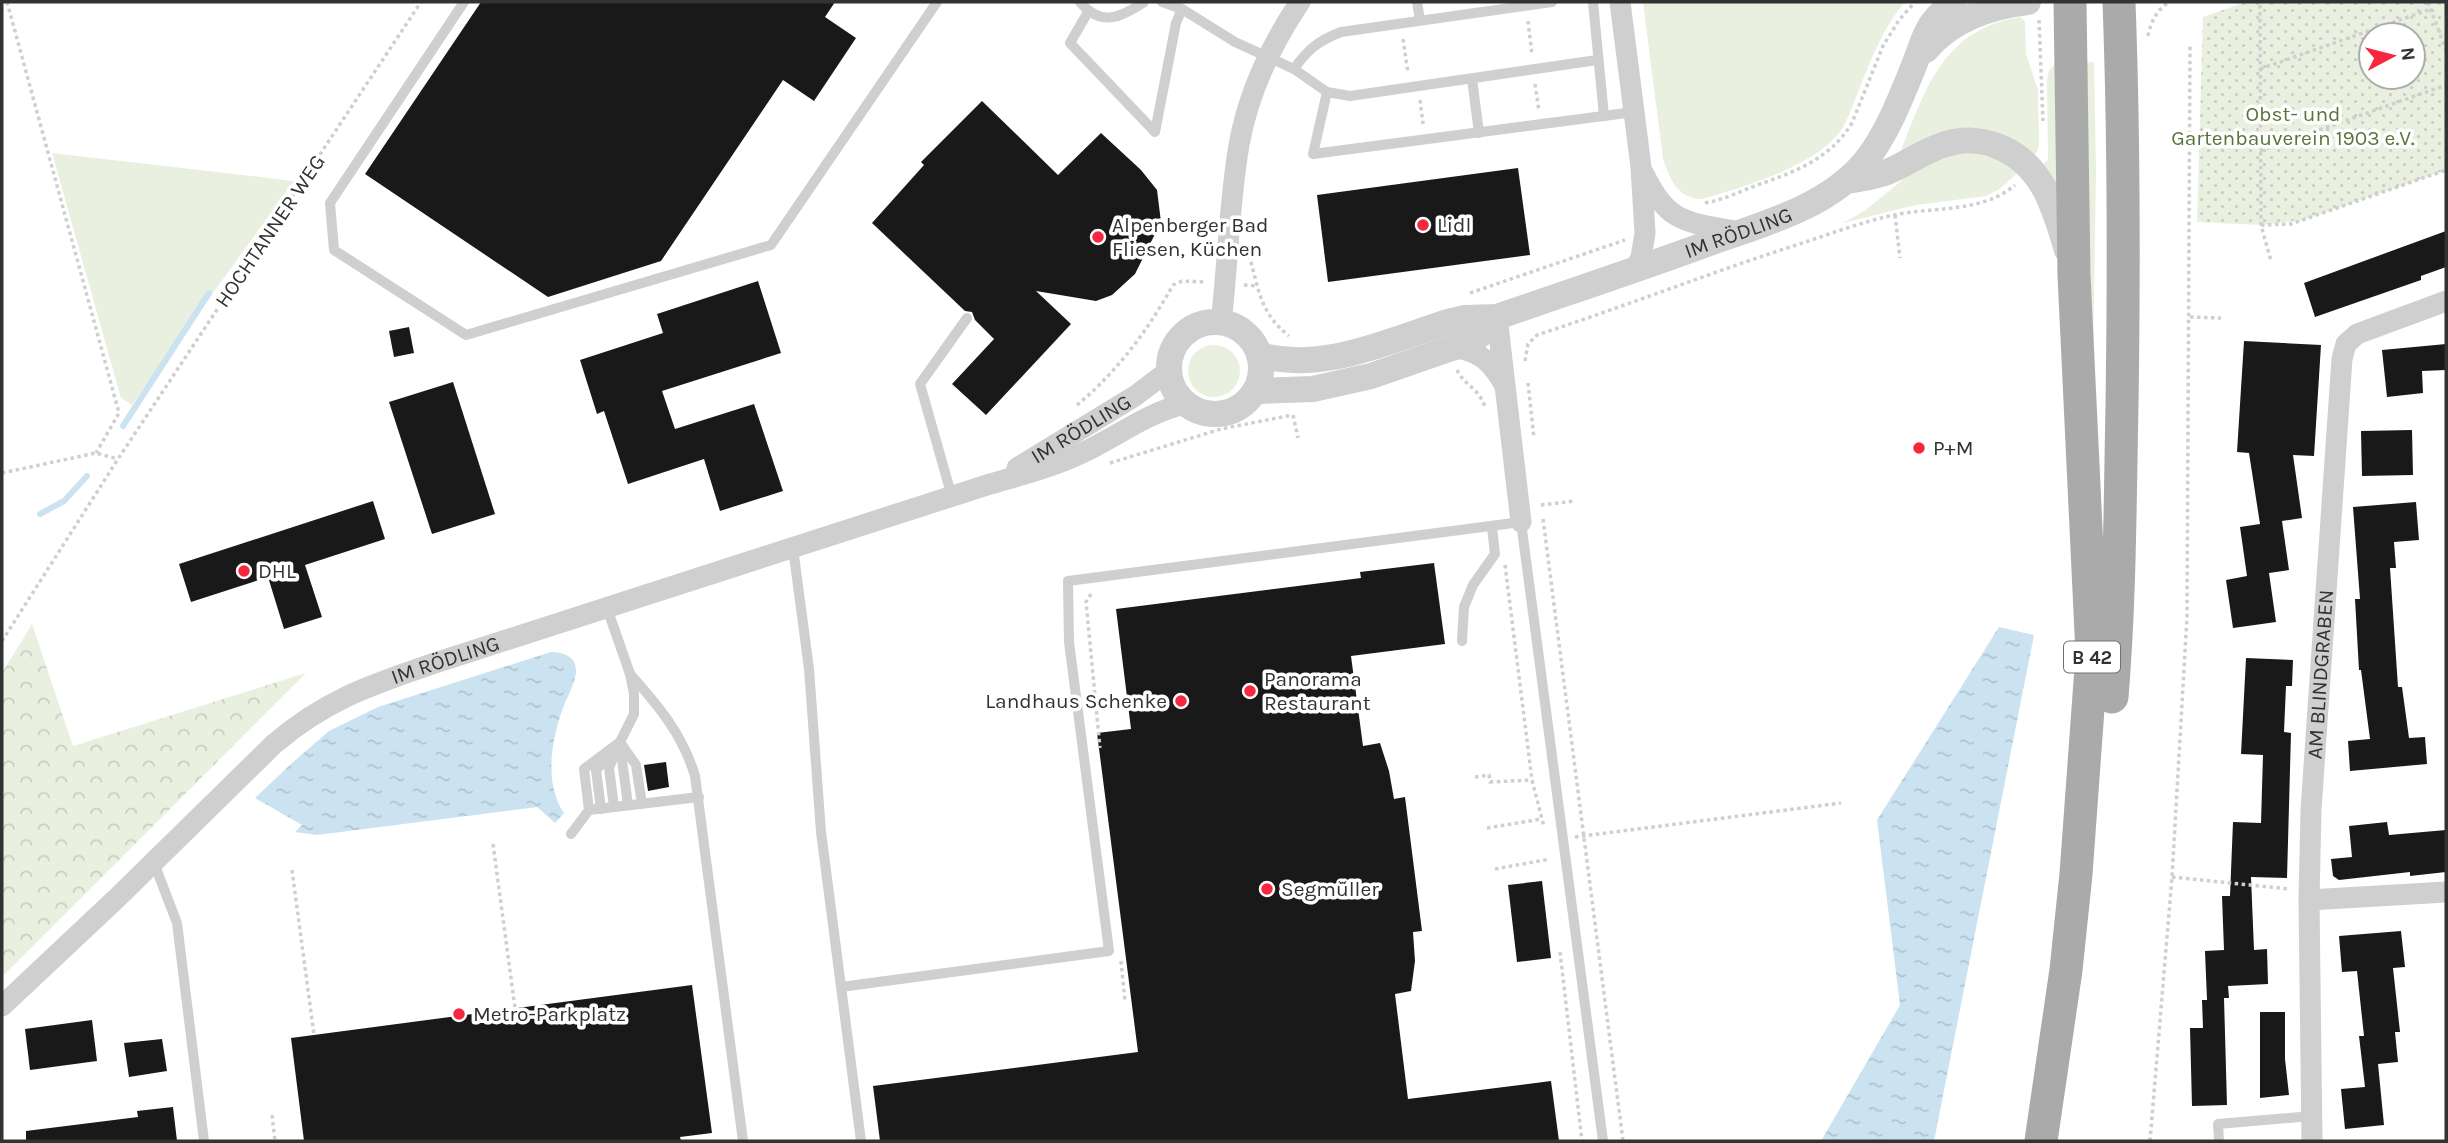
<svg xmlns="http://www.w3.org/2000/svg" width="2448" height="1143" font-family="Karla,sans-serif">
<style>
.grass{fill:#e9f0e0}
.forest{fill:url(#forest-crowns)}
.garden{fill:url(#garden-dots);fill-rule:evenodd}
.water{fill:url(#water-ripples)}
.lines{fill:none;stroke-linecap:round;stroke-linejoin:round}
.stream{stroke:#cbe3f1;stroke-width:6}
.building{fill:#191919}
.path{stroke:#cfcfcf;stroke-width:3.5;stroke-dasharray:3.5 3.5;stroke-linecap:butt}
.service{stroke:#cfcfcf;stroke-width:10}
.minor{stroke:#cfcfcf;stroke-width:21}
.tertiary{stroke:#cfcfcf;stroke-width:26}
.primary{stroke:#aaa;stroke-width:33}
.poi-dot{fill:#f6273e;stroke:#fff;stroke-width:2.5}
.labels{text-anchor:middle;stroke-width:7;stroke-linejoin:round;paint-order:stroke}
.shield{fill:#fff;stroke:#707070;stroke-width:2}
.shield-label{font-size:19px;font-weight:bold;fill:#323232}
.park-label{font-size:21px;fill:#57743a;stroke:#fff}
.poi-label{font-size:21px;fill:#323232;stroke:#fff;text-anchor:start}
.street-label{font-size:21px;fill:#323232;stroke:#fff}
</style>
<defs>
<pattern id="forest-crowns" width="20" height="18" patternUnits="userSpaceOnUse" patternTransform="scale(1.75)"><rect width="20" height="18" fill="#e9f0e0"/><path d="M2 6a3 3 0 1 1 6 0M12 15a3 3 0 1 1 6 0" fill="none" stroke="#c8cec1"/></pattern>
<pattern id="garden-dots" width="8" height="8" patternUnits="userSpaceOnUse" patternTransform="scale(1.75)"><rect width="8" height="8" fill="#e9f0e0"/><path d="M2 2h.1M6 6h.1" fill="none" stroke="#c8cec1" stroke-width="1.8" stroke-linecap="round"/></pattern>
<pattern id="water-ripples" width="26" height="14" patternUnits="userSpaceOnUse" patternTransform="scale(1.75)"><rect width="26" height="14" fill="#cbe3f1"/><path d="M2 4q2-2 4 0t4 0M15 11q2-2 4 0t4 0" fill="none" stroke="#afc3cf"/></pattern>
</defs>
<rect width="100%" height="100%" fill="#fff"/>
<g class="grass">
<path d="M1643 2H1905C1881 30 1870 63 1856 97 1852 106 1849 117 1843 127 1822 164 1742 188 1702 199 1677 198 1671 181 1663 159Z"/>
<path d="M2021 17 2025 22 2026 54 2038 90 2039 144 2037 152 2032 158 2026 152 1900 153C1926 88 1943 29 2021 17Z"/>
<path d="M2094 62 2096 172 2093 357 2084 63Z"/>
<path d="M2055 64 2064 201 2042 166 2048 159 2047 81 2049 70Z"/>
<path d="M1953 151 1985 152 2020 171 1998 190 1986 196 1916 205 1843 223 1866 210 1918 167Z"/>
<path d="M52 153 294 181 132 405 121 398Z"/>
<circle cx="1214" cy="371" r="26"/>
</g>
<path class="forest" d="M32 624 73 746 306 673 2 977V673Z"/>
<path class="garden" d="M2246 2H2446V170L2303 220 2261 225 2197 222 2203 17ZM2371 35H2413V77H2371Z"/>
<g class="water">
<path d="M1999 627 2034 635 1934 1141H1821L1900 1005 1877 820Z"/>
<path d="M551 652C564 652 577 657 576 672 575 684 567 697 563 708 551 741 544 783 564 813L555 823 537 807 317 835 295 832 302 825 255 798 292 763 329 731 378 707Z"/>
</g>
<g class="lines">
<g class="stream">
<path d="M123 426 209 293"/>
<path d="M40 514 64 501 87 476"/>
</g>
</g>
<g class="building">
<path d="M481 2H835L825 17 856 38 814 101 783 80 661 261 548 297 365 174Z"/>
<path d="M982 101 1058 175 1101 133 1141 170 1157 190 1161 222 1135 274 1112 295 1096 301 1036 291 1071 324 986 415 952 384 994 339 975 320 972 312 965 311 872 223 924 165 921 162Z"/>
<path d="M1518 168 1530 255 1328 282 1317 195Z"/>
<path d="M2446 231V267L2421 276V280L2315 317 2304 283Z"/>
<path d="M758 281 781 353 662 391 675 429 754 404 783 491 720 511 704 459 628 484 604 411 597 414 580 360 663 333 657 314Z"/>
<path d="M409 327 414 353 394 357 389 331Z"/>
<path d="M2244 341 2321 345 2314 456 2293 455 2302 518 2282 521 2289 570 2269 573 2276 622 2233 628 2226 580 2247 576 2240 527 2260 524 2249 453 2237 452Z"/>
<path d="M2446 344V370L2422 371 2423 393 2387 397 2382 350Z"/>
<path d="M453 382 495 514 432 534 389 402Z"/>
<path d="M2412 430 2413 475 2362 476 2361 431Z"/>
<path d="M373 501 385 539 305 565 322 617 284 629 268 577 191 602 179 564Z"/>
<path d="M2416 502 2419 540 2394 542 2396 568H2390L2398 687H2402L2409 738 2425 737 2427 764 2350 771 2348 741 2370 739 2361 670H2359L2355 599H2360L2353 507Z"/>
<path d="M1434 563 1445 644 1351 656 1363 746 1380 743 1389 771 1394 799 1405 797 1422 931 1413 932 1415 961 1411 991 1395 994 1408 1099 1551 1081 1559 1141H880L873 1086 1138 1052 1097 733 1131 729 1116 609 1361 578 1360 572Z"/>
<path d="M2246 658 2293 660 2292 686H2286L2284 732 2291 733 2287 878 2251 877 2254 950 2267 949 2268 984 2228 986 2229 998H2224L2227 1105 2192 1106 2190 1028H2203L2202 1000H2207L2205 951 2224 950 2222 896H2230L2233 822 2261 823 2263 755 2241 754Z"/>
<path d="M666 762 669 787 648 791 644 765Z"/>
<path d="M2387 822 2389 835 2446 830V872L2410 876V872L2339 880 2333 876 2331 859 2352 857 2349 826Z"/>
<path d="M1542 881 1551 958 1517 962 1508 885Z"/>
<path d="M2401 931 2405 967 2393 968 2400 1032H2395L2398 1062 2378 1064 2384 1125 2345 1129 2341 1089 2365 1087 2359 1036H2364L2357 971 2342 972 2339 936Z"/>
<path d="M692 985 712 1133 680 1137 681 1141H304L291 1038Z"/>
<path d="M2260 1012H2285V1059L2289 1095 2260 1098Z"/>
<path d="M92 1020 97 1061 30 1070 25 1029Z"/>
<path d="M162 1039 167 1071 129 1077 124 1043Z"/>
<path d="M173 1107 177 1141H26V1131L138 1117 137 1111Z"/>
</g>
<g class="lines">
<g class="path">
<path d="M7 2 119 413 96 453"/>
<path d="M2428 2 2446 50"/>
<path d="M2260 5 2261 225 2271 261"/>
<path d="M2039 20 2043 121"/>
<path d="M1528 21 1532 55"/>
<path d="M2148 36C2151 21 2157 10 2169 2"/>
<path d="M1403 39 1408 73"/>
<path d="M2260 69 2431 9"/>
<path d="M1535 84 1539 111"/>
<path d="M1420 100 1423 124"/>
<path d="M2260 151 2446 85"/>
<path d="M1705 203C1722 200 1737 193 1752 187 1791 173 1829 161 1852 123L1883 46 1899 20 1915 2"/>
<path d="M1895 215 1900 258"/>
<path d="M2261 225 2291 224 2446 170"/>
<path d="M1249 255C1259 289 1259 312 1289 336"/>
<path d="M1244 285 1256 286"/>
<path d="M1470 293 1625 240"/>
<path d="M2190 317 2221 318"/>
<path d="M1525 361 1528 344 1537 335C1623 307 1707 274 1793 246 1828 235 1863 221 1899 214 1939 207 1983 212 2015 185"/>
<path d="M1457 370C1464 385 1481 390 1485 408"/>
<path d="M1528 383 1534 438"/>
<path d="M1077 405C1117 372 1148 330 1173 285L1182 281 1205 282"/>
<path d="M1293 415 1298 438"/>
<path d="M1110 463 1221 429 1292 415"/>
<path d="M2 473 96 453 118 459"/>
<path d="M1541 505 1575 501"/>
<path d="M1543 519 1623 1141"/>
<path d="M1505 565 1532 780 1544 827"/>
<path d="M1091 594 1086 602 1100 748"/>
<path d="M2 641 118 459 421 2"/>
<path d="M1475 777 1489 775 1490 782 1532 780"/>
<path d="M1487 828 1542 819"/>
<path d="M1575 837 1841 803"/>
<path d="M493 844 515 1008"/>
<path d="M1495 869 1550 859"/>
<path d="M292 870 314 1035"/>
<path d="M2172 877 2289 889"/>
<path d="M1560 952 1582 1141"/>
<path d="M1121 961 1125 1001"/>
<path d="M272 1115 275 1141"/>
<path d="M2150 1141 2172 877 2187 617 2190 46"/>
</g>
<g class="service">
<path d="M464 2 330 203 334 250 466 335 771 245 937 2"/>
<path d="M1080 2C1101 27 1120 18 1144 2"/>
<path d="M1162 2 1182 9 1235 42 1294 69"/>
<path d="M1417 2 1420 20"/>
<path d="M1552 2 1341 32C1318 41 1308 49 1294 69L1327 92 1350 96 1597 60"/>
<path d="M1593 2 1604 116"/>
<path d="M1088 12 1070 43 1155 132 1176 23 1182 9"/>
<path d="M1472 79 1479 133"/>
<path d="M1327 92 1313 154 1634 112"/>
<path d="M952 497 920 384 967 318"/>
<path d="M793 548 809 669 821 832 861 1141"/>
<path d="M607 608 630 674 634 694V714L620 742 636 765 642 804"/>
<path d="M1462 641 1464 607 1473 585 1495 554 1492 527"/>
<path d="M630 674C658 705 683 735 695 776L743 1141"/>
<path d="M620 745 628 805"/>
<path d="M614 807 609 768 620 742"/>
<path d="M601 809 596 770 607 758"/>
<path d="M589 810 699 797"/>
<path d="M571 834 589 810 584 769 620 742"/>
<path d="M154 863 177 923 204 1141"/>
<path d="M841 987 1109 951 1069 642 1068 581 1521 522 1603 1141"/>
<path d="M2219 1141 2218 1124 2312 1116"/>
</g>
<g class="minor">
<path d="M1620 2 1641 167 1645 233 1641 258 1633 271"/>
<path d="M1644 174C1668 225 1688 222 1740 232"/>
<path d="M1497 317 1521 522"/>
<path d="M1221 323C1228 264 1229 203 1239 145 1248 94 1271 45 1300 2"/>
<path d="M1456 348C1480 351 1492 363 1504 384"/>
<path id="s1" d="M1017 468 1135 396 1168 371"/>
<path d="M2309 900 2446 892"/>
<path id="s2" d="M2 1006 117 898 274 744C327 699 371 685 435 663L990 484C1021 475 1053 467 1082 453 1116 437 1147 413 1184 404"/>
<path id="s3" d="M2312 1141 2309 900 2311 810 2342 359 2346 344 2357 334 2446 301"/>
</g>
<g class="tertiary">
<path d="M1926 50C1950 20 1991 6 2028 2"/>
<path d="M1845 181C1859 179 1874 177 1887 172 1907 164 1925 150 1946 144 1965 138 1986 140 2004 149 2044 168 2055 210 2067 250"/>
<circle cx="1215" cy="368" r="46"/>
<path id="s4" d="M1259 355C1322 373 1388 341 1448 322L1465 318 1497 317C1566 293 1636 270 1704 245 1759 225 1825 209 1864 163 1886 136 1900 100 1913 68 1926 36 1924 25 1954 2"/>
<path d="M1255 391 1313 389 1371 376 1472 341 1486 330 1497 317"/>
</g>
<g class="primary">
<path d="M2112 697C2120 600 2120 503 2122 405 2124 271 2124 136 2119 2"/>
<path d="M2041 1141 2066 970 2076 874 2092 654 2074 275 2070 2"/>
</g>
</g>
<g class="poi-dot">
<circle cx="1423" cy="225" r="7"/>
<circle cx="1098" cy="237" r="7"/>
<circle cx="1919" cy="448" r="7"/>
<circle cx="244" cy="571" r="7"/>
<circle cx="1250" cy="691" r="7"/>
<circle cx="1181" cy="701" r="7"/>
<circle cx="1267" cy="889" r="7"/>
<circle cx="459" cy="1014" r="7"/>
</g>
<g class="labels">
<rect class="shield" x="2064" y="641.5" width="56" height="31" rx="5"/>
<g class="shield-label">
<text x="2092" y="664">B 42</text>
</g>
<g class="park-label">
<text x="2293" y="121">Obst- und<tspan x="2293" dy="24">Gartenbauverein 1903 e.V.</tspan></text>
</g>
<g class="poi-label">
<text x="1112" y="232">Alpenberger Bad<tspan x="1112" dy="24">Fliesen, Küchen</tspan></text>
<text x="1437" y="232">Lidl</text>
<text x="1933" y="455">P+M</text>
<text x="258" y="578">DHL</text>
<text x="1264" y="686">Panorama<tspan x="1264" dy="24">Restaurant</tspan></text>
<text x="1167" y="708" text-anchor="end">Landhaus Schenke</text>
<text x="1281" y="896">Segmüller</text>
<text x="473" y="1021">Metro-Parkplatz</text>
</g>
<g class="street-label">
<text transform="translate(270 231) rotate(-56)" y="7">HOCHTANNER WEG</text>
<text dy="7" stroke="none"><textPath href="#s4" startOffset="500">IM RÖDLING</textPath></text>
<text dy="7" stroke="none"><textPath href="#s1" startOffset="75">IM RÖDLING</textPath></text>
<text dy="7" stroke="none"><textPath href="#s2" startOffset="570">IM RÖDLING</textPath></text>
<text dy="7" stroke="none"><textPath href="#s3" startOffset="467">AM BLINDGRABEN</textPath></text>
</g>
</g>
<rect width="2448" height="1143" fill="none" stroke="#323232" stroke-width="7"/>
<g transform="translate(2392 56) rotate(83)"><circle r="33" fill="#ffffff" stroke="#adadad" stroke-width="2"/>
<path d="M0-5L12 26L0 18L-12 26Z" fill="#f6273e"/>
<text y="-10" font-size="19" font-weight="bold" text-anchor="middle" fill="#323232">N</text>
</g>
</svg>
